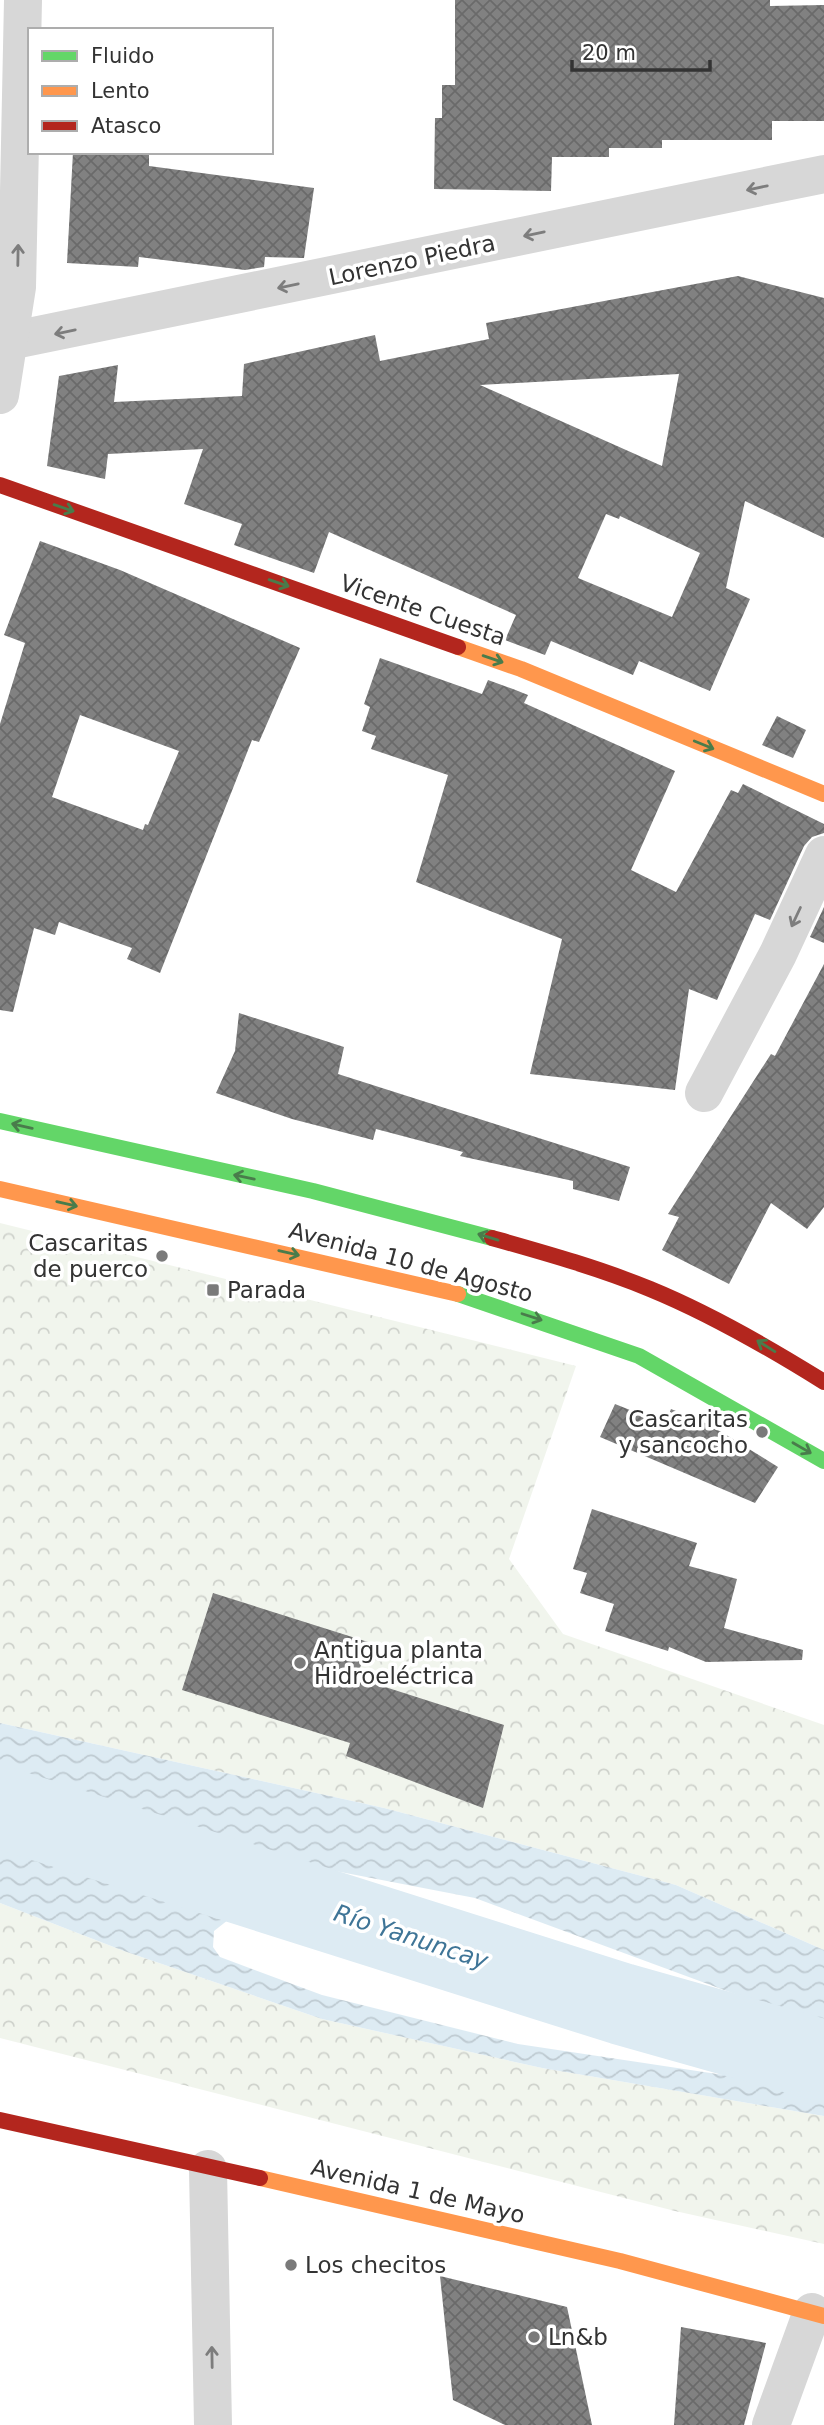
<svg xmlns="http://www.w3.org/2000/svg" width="824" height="2425" font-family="'DejaVu Sans',sans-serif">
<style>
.park{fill:url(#park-crowns)}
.water{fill:url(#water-waves)}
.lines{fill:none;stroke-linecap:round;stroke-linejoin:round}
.river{stroke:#ddebf3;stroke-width:82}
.building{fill:url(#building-cross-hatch);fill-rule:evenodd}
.street{stroke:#d7d7d7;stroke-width:38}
.fast{stroke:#63d668;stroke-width:16}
.slow{stroke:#ff974d;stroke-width:16}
.jam{stroke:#b3261e;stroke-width:16}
.oneway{stroke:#7d7d7d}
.oneway2{stroke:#497c4b}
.poi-dot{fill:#7a7a7a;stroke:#fff;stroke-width:2.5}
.labels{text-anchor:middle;stroke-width:7;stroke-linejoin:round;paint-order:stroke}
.street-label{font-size:23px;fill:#333;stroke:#fff}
.poi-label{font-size:23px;fill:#333;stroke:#fff;text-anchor:start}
.water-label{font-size:24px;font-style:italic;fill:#3f7597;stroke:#fff}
</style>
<defs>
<pattern id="park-crowns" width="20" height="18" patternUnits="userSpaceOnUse" patternTransform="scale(1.75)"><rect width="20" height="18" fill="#f1f5ed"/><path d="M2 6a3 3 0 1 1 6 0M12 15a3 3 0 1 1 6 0" fill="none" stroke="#cfd2cc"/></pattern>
<pattern id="water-waves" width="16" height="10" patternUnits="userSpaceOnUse" patternTransform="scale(1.75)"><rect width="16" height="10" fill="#ddebf3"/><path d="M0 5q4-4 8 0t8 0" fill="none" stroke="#becad1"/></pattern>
<pattern id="building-cross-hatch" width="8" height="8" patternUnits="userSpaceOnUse" patternTransform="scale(1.75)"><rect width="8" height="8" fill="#818181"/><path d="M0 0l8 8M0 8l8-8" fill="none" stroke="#6a6a6a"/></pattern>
</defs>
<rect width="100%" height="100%" fill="#fff"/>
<g class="park">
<path d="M0 1223 576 1366 509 1559 563 1634 824 1725V1950L676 1885 384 1808 0 1723Z"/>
<path d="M0 1903 124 1951 322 2019 542 2068 824 2116V2244L675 2211 0 2038Z"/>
</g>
<path class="water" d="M0 1723 384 1808 676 1885 824 1950V2027L475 1898 299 1864 214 1931 213 1947 220 1957 322 1995 518 2044 717 2074 824 2081V2116L542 2068 322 2019 124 1951 0 1903Z"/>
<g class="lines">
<path class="river" d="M0 1807 622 2004 824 2061"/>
</g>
<g class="building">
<path d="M455 0H770V6L824 5V121H772V140H662V148H609V157H552L551 191 434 189 435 118H442V85H455Z"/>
<path d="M73 152H149V166L314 188 304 258 265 257 264 267 245 270 139 257 138 267 67 263Z"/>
<path d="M738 276 824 298V538L745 501 726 588 750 599 710 691 639 661 633 675 551 641 545 655 505 640 516 615 329 532 314 573 234 545 242 524 184 504 203 449 108 454 105 479 47 466 59 376 118 365 114 402 242 396 244 364 375 335 380 361 489 339 486 323ZM679 374 662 466 480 385ZM606 514 619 519 620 516 700 553 672 617 578 578Z"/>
<path d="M40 541 120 570 300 648 259 742 252 740 160 973 127 959 132 948 59 922 55 935 34 928 13 1012 0 1010V724L25 643 4 635ZM80 715 179 751 148 825 145 824 143 830 52 797Z"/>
<path d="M380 658 482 694 488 680 513 689 528 695 524 703 675 771 631 870 676 892 731 790 738 793 743 784 824 824V833L812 837 804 846 770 920 755 914 717 1000 689 989 675 1090 530 1074 562 939 416 882 448 775 371 749 376 736 362 731 370 707 364 704Z"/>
<path d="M777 716 806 730 793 758 762 745Z"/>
<path d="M824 907V943L810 937Z"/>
<path d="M824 964V1207L807 1229 771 1203 729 1284 662 1250 679 1217 668 1214 771 1054 775 1056Z"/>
<path d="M239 1013 344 1047 338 1074 630 1167 619 1201 573 1189V1181L460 1156 463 1152 376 1129 373 1140 292 1119 216 1093 235 1051Z"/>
<path d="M615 1404 665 1424 671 1409 710 1425 778 1467 755 1503 600 1437Z"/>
<path d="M592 1509 697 1543 689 1566 737 1579 724 1628 803 1650 802 1660 706 1662 669 1647 668 1651 605 1631 614 1604 580 1593 587 1573 573 1569Z"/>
<path d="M213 1593 368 1642 357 1678 504 1725 483 1808 346 1756 350 1743 182 1690Z"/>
<path d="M440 2276 567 2307 592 2425H505L453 2400Z"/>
<path d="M681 2327 766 2343 744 2425H674Z"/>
</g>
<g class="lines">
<g class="street">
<path d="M0 343 824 174"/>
<path d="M0 395 17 287 23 0"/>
<path d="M704 1093 778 954 824 855"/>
<path d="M208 2169 213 2425"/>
<path d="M771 2425 812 2312"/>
</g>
<g class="fast">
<path d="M0 1121 313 1191 492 1238"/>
<path d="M458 1294 639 1356 824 1461"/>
</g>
<g class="slow">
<path d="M458 647 521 669 824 794"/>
<path d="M0 1189 458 1294"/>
<path d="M260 2178 620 2261 824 2316"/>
</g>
<g class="jam">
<path d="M0 485 458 647"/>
<path d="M492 1238C545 1253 599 1268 650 1289 711 1314 768 1347 824 1382"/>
<path d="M0 2120 260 2178"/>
</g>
</g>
<defs><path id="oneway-shaft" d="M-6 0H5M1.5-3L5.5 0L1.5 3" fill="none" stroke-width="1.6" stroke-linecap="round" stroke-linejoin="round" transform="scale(1.75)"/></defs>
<g class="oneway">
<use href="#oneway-shaft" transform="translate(757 188) rotate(168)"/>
<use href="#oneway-shaft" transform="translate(534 234) rotate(168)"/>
<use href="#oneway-shaft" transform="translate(18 255) rotate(-89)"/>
<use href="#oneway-shaft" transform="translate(288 286) rotate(168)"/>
<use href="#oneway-shaft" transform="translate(65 332) rotate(168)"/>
<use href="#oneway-shaft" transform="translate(796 917) rotate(115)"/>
<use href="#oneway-shaft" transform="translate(212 2357) rotate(-91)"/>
</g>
<g class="oneway2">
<use href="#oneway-shaft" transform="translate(64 508) rotate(19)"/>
<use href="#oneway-shaft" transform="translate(279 583) rotate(19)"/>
<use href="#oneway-shaft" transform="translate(493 659) rotate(19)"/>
<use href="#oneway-shaft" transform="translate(704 745) rotate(22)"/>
<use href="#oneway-shaft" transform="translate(22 1126) rotate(-167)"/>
<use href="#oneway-shaft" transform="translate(244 1177) rotate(-168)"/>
<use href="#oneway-shaft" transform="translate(67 1204) rotate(13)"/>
<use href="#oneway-shaft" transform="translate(488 1237) rotate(-163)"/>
<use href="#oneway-shaft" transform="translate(289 1253) rotate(13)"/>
<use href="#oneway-shaft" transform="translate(532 1317) rotate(18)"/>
<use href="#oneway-shaft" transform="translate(766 1346) rotate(-148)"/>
<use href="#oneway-shaft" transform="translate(802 1448) rotate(30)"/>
</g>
<g class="poi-dot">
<circle cx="162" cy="1256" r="7"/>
<rect x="206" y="1283" width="14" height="14" rx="3.5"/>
<circle cx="762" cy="1432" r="7"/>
<circle cx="300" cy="1663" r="7"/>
<circle cx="291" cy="2265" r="7"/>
<circle cx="534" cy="2337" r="7"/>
</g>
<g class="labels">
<g class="street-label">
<text transform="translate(412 260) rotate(-12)" y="8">Lorenzo Piedra</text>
<text transform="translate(423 610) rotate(19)" y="8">Vicente Cuesta</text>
<text transform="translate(411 1262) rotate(15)" y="8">Avenida 10 de Agosto</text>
<text transform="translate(418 2191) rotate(13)" y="8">Avenida 1 de Mayo</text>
</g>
<g class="poi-label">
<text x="148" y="1251" text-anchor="end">Cascaritas<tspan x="148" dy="26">de puerco</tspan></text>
<text x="227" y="1298">Parada</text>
<text x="748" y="1427" text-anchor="end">Cascaritas<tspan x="748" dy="26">y sancocho</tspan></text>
<text x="314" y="1658">Antigua planta<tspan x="314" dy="26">Hidroeléctrica</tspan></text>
<text x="305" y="2273">Los checitos</text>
<text x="548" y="2345">Ln&amp;b</text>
</g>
<g class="water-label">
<text transform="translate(411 1937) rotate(18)" y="8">Río Yanuncay</text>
</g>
</g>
<rect x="28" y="28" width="245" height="126" fill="#ffffff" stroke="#adadad" stroke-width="2"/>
<rect x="42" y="51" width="35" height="10" fill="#63d668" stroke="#adadad" stroke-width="2"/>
<text x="91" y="63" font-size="21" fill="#333333">Fluido</text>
<rect x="42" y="86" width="35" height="10" fill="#ff974d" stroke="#adadad" stroke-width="2"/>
<text x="91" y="98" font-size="21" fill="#333333">Lento</text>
<rect x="42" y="121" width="35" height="10" fill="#b3261e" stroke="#adadad" stroke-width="2"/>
<text x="91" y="133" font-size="21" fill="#333333">Atasco</text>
<path d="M572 60v10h138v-10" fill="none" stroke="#333333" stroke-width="3.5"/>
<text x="582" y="60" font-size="21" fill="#333333" stroke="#ffffff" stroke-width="5" paint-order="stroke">20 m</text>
</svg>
